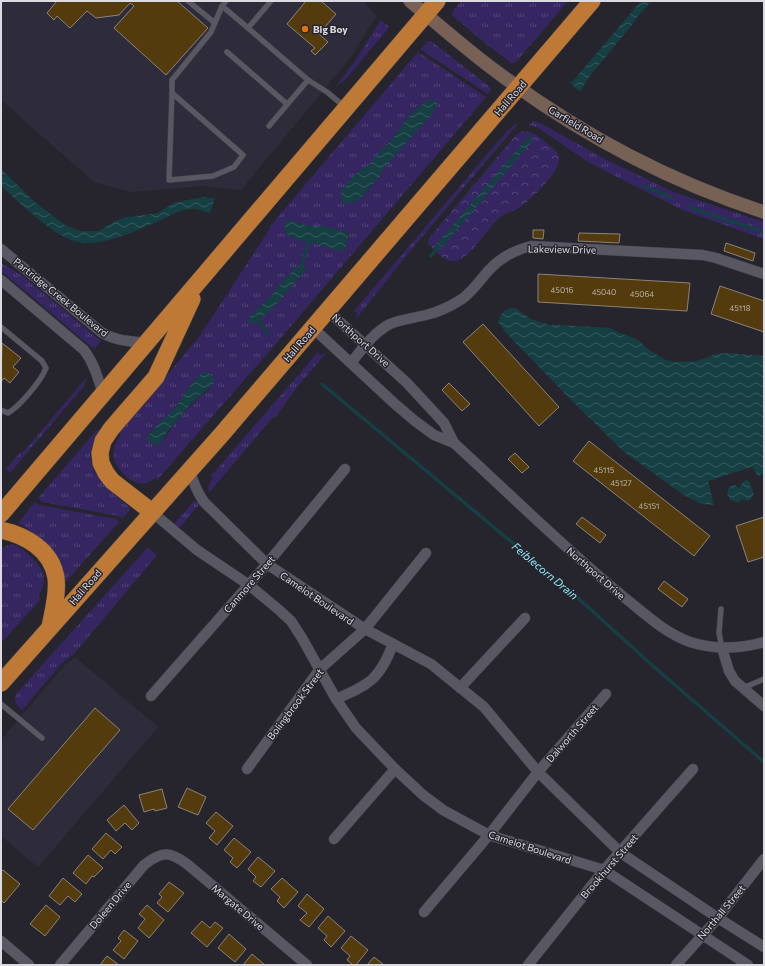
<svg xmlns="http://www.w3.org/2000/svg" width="765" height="966" font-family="Commissioner,sans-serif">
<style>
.built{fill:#2e2c3b}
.grass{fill:url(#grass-tufts);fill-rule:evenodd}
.forest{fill:url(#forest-crowns)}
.water{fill:url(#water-waves)}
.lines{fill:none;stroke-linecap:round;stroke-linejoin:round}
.stream{stroke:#163f44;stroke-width:3.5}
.building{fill:#533b0d;stroke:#8a8379}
.lane-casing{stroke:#44434b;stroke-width:6}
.street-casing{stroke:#44434b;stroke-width:11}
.secondary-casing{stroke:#44434b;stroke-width:14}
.highway-casing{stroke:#44434b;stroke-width:18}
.lane{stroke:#595762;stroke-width:5}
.street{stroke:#595762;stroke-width:10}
.secondary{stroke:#776154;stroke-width:13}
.highway{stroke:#bd7935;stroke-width:17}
.food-dot{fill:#e8710a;stroke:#26252e;stroke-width:1.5}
.labels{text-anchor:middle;stroke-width:3;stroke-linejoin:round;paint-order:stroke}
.number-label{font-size:8px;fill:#bab3ac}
.poi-label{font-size:10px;font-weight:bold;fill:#dcdbe1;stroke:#26252e;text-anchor:start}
.street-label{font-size:10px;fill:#dcdbe1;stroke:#26252e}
.water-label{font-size:11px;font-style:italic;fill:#93ecf8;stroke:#26252e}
</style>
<defs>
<pattern id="grass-tufts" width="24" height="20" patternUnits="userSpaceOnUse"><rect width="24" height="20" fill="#352662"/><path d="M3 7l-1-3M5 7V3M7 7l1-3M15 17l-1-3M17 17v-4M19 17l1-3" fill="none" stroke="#524578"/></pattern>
<pattern id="forest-crowns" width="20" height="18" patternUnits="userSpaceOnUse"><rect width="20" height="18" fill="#352662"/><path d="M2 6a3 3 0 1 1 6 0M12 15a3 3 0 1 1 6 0" fill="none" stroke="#524578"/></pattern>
<pattern id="water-waves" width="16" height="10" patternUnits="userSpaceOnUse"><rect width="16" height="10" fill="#163f44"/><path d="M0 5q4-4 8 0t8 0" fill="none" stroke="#375a5f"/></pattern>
</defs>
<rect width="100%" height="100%" fill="#26252e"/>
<g class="built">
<path d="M1 1H363L377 16 366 32 351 57 241 190 202 186 131 192 94 182 1 100Z"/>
<path d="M75 657 158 727 38 867 1 836V740L65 665Z"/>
</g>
<g class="grass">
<path d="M461 1H568L516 62 511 63 480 39 452 15 453 11Z"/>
<path d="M381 20 389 27 388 29 344 81 337 85 355 61Z"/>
<path d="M428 41H431L490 87 491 89 488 94 427 54 421 49Z"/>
<path d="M418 52 486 97 274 346 157 480 155 478C145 486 137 485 127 477 113 465 108 451 121 435L119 433 199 337 276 219ZM427 100 426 121 419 127 389 162 367 192 341 191 358 172 369 165 398 133 410 115ZM287 220 310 226H323L349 233 345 249 335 250 318 244 302 241 287 235 286 224ZM297 267 306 268C301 277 293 284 286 292 276 303 267 317 252 323L251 322 249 317 273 294 278 286ZM196 378 210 388C193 402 176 419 165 438L149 434 172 411Z"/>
<path d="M533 121 542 124 603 158 673 192 764 222V239L683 210 627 182 588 162 537 127 529 125Z"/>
<path d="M516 124 517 125 410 251 356 319 357 313 354 311 507 131Z"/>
<path d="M1 263 23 276 101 341 94 349 1 271Z"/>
<path d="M318 352 321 355 326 353 293 392 276 417 272 418 209 493 208 486 213 478 211 476Z"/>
<path d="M88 376 84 386 10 473 6 469 18 455 25 450Z"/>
<path d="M98 429 100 431C74 466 106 487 130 508V510L122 519 119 516 42 502 38 498Z"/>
<path d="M194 501H196L199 505 179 528 175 524V523Z"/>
<path d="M35 502 39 505 116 519 119 522 67 580 65 581 60 561 52 549 34 533 18 523Z"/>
<path d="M12 544C19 546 23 550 28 554 43 567 50 579 38 596L41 599 1 643V548Z"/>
<path d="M148 547 157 555 73 655 63 662 22 710C17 705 12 701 17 693Z"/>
</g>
<path class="forest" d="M522 131C532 131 540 137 548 144 552 148 559 152 559 158 561 171 531 200 520 207 515 211 509 211 503 215 489 224 472 258 456 261 445 263 436 251 428 244L429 238 516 135Z"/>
<g class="water">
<path d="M641 1H652L637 17 631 26 589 77 580 92 568 81 572 82Z"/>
<path d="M434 99 437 104 433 113 389 162 378 178 360 199 352 203H342L341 191 349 181 358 172 369 165 383 148 390 142 410 115 427 100Z"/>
<path d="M529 136 533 140 439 251 434 247Z"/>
<path d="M1 169 36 203 65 225 80 231H99L115 221 127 217 158 213 173 203 203 197 215 198 210 213C205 212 200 209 195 209 182 208 173 214 161 220 138 230 99 249 74 241 49 233 21 203 1 186Z"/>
<path d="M287 220 310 226H323L349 233 345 249 342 251 335 250 318 244 302 241 287 235 284 229Z"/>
<path d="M300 265 305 266 306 267 304 272 275 306 260 320 255 323H249V317L273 294 278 286 297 267Z"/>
<path d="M510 308H515L531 319 550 325H560L610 328 619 333 629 336 638 340 649 350 666 360 676 362 697 361 716 354 726 353 764 356V474L758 476 752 467 708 481 714 505 701 504 685 496 624 452 571 400 507 334 498 322C501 314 502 311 510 308Z"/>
<path d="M204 372H207L214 378V383L190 405 168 431 159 445C154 445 150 443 146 439 153 428 163 420 172 411 184 398 190 382 204 372Z"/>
<path d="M747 480 750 482V485L754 493 752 498 748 501 742 499 738 503 729 499V497L727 494 729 487 735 485 739 488 743 482Z"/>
</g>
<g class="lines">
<g class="stream">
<path d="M645 186 672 198"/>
<path d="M691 207 711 215 764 232"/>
<path d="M431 256 439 246"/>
<path d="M300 269 310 239"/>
<path d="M256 317 268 333"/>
<path d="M322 384 568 589 653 666 764 762"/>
</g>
</g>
<g class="building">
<path d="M57 1H177L208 28 166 75 114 28 134 6 130 3 119 15 96 18 87 11 70 28 57 16 54 20 47 13Z"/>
<path d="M306 1H321L336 14 319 34 328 42 315 55 311 51 315 48 287 24Z"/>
<path d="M533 230H544L543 239 533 238Z"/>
<path d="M579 233 620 234 619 243 578 241Z"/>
<path d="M726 243 755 253 753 261 724 251Z"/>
<path d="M538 274 690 283 687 311 538 302Z"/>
<path d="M720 286 764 301V332L711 314Z"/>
<path d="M483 324 559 407 539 426 463 342Z"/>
<path d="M2 343 21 358 13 367 19 372 10 383 4 378 1 382Z"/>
<path d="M449 383 470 404 462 411 442 390Z"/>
<path d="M589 441 710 536 694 556 573 461Z"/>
<path d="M515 453 529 467 522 473 508 459Z"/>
<path d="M582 517 606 535 600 543 576 524Z"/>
<path d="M764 517V557L748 562 736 526Z"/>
<path d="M664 581 688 599 682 607 658 589Z"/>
<path d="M95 708 120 730 33 830 8 809Z"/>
<path d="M187 788 206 797 198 815 178 807Z"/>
<path d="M162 789 167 808 155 811 154 809 144 812 139 795Z"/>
<path d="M124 805 139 823 132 830 125 823 116 831 107 820Z"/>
<path d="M216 812 233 826 217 845 209 838 215 831 206 823Z"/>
<path d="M106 833 122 847 115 854 111 850 103 859 92 849Z"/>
<path d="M234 838 251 852 237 868 230 862 233 858 224 850Z"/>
<path d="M88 855 103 868 94 877 92 876 86 884 73 873Z"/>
<path d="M258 857 275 871 261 887 253 881 256 877 248 869Z"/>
<path d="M3 870 20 884 4 903 1 900V890L2 889 1 887V872Z"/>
<path d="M63 878 82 894 75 902 68 896 60 905 49 896Z"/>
<path d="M282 878 298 892 284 908 277 901 280 897 271 889Z"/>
<path d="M169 882 184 893 168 912 157 903 162 897 159 894Z"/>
<path d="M307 894 324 909 309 927 300 920 307 913 298 906Z"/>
<path d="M46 905 60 917 45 936 30 924Z"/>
<path d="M147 905 164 920 149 938 138 928 145 919 139 914Z"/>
<path d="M328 916 345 931 331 947 324 940 327 936 318 928Z"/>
<path d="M202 921 210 928 215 922 223 928 207 947 191 933Z"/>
<path d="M124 930 138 941 124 959 113 950 121 941 118 938Z"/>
<path d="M229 934 246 949 235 962 218 948Z"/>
<path d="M351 936 368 950 356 965H353L347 960 350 956 341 948Z"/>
<path d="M252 954 265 965H243Z"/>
<path d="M107 956 119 965H100Z"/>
<path d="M374 957 384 965H367Z"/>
</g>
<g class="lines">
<defs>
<g id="lane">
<path d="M188 1 215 23"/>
<path d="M271 1 248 28 308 80 327 92 345 107"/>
<path d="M222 6 226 1"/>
<path d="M227 52 287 104"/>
<path d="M172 93 243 155 234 167 213 176 169 180 172 93V80L211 32 222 6 248 28"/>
<path d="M269 126 308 80"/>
<path d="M1 327 42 361 46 368C41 381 20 406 8 413L1 410"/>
<path d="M721 609 719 633 722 648"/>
<path d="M743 688 764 679"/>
<path d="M1 704 42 738"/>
</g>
<g id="street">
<path d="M1 249 101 332C115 341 130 341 146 343"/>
<path d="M1 280 84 350C94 363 98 378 103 394"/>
<path d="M328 311 407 383 444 423 454 443C511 495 565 549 625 598 645 614 665 633 690 642 715 650 739 649 764 642"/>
<path d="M313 328 395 404 415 421 434 435 454 443"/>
<path d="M351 363C362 349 374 332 390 324 402 319 414 318 426 315 439 312 451 306 462 299 473 291 480 280 489 270 501 257 515 250 531 246L703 255 716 258 764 274"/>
<path d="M190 470C193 482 197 492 204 502L267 564 365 629 431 664 484 707 538 772 621 853 718 918 764 947"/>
<path d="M152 512 197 550 249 585 278 609 291 621 302 638 336 699 356 728 395 769 423 795 443 810 489 835 604 870 748 965"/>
<path d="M722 648 729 671 735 681 764 706"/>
<path d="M460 688 525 618"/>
<path d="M151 696 267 564 345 469"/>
<path d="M336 699C369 685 380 679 393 644"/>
<path d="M247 769 320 669 365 629 426 553"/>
<path d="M334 839 395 769"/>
<path d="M424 912 489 835 538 772 606 694"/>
<path d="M1 941 29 965"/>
<path d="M60 965 144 865C162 851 169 851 187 864L307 965"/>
<path d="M528 965 604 870 693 769"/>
<path d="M676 965 718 918 764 859"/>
</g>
<path id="secondary" d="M410 1C439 25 467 50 497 72 577 132 668 181 764 212"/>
<g id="highway">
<path d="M152 512 112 481 106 473 101 463 100 453 103 441 111 429 156 377 192 299"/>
<path d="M1 514 437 1"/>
<path d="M1 530C25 535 52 550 56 578 58 594 53 611 50 627"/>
<path d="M1 683 222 434 592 1"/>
</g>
</defs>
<use href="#lane" class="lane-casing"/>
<use href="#street" class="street-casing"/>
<use href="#secondary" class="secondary-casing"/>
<use href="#highway" class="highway-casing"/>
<use href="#lane" class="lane"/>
<use href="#street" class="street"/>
<use href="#secondary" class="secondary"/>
<use href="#highway" class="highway"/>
</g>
<circle class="food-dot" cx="305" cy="29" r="4"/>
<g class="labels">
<g class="number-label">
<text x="562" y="293">45016</text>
<text x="604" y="295">45040</text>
<text x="642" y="297">45064</text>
<text x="740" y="311">45118</text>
<text x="604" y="473">45115</text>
<text x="621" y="486">45127</text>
<text x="649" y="509">45151</text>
</g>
<g class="poi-label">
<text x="313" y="33">Big Boy</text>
</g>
<g class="street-label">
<text transform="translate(510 98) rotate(-49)" y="4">Hall Road</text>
<text transform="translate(576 124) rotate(31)" y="4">Garfield Road</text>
<text transform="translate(562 249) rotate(1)" y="4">Lakeview Drive</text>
<text transform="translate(61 297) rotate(39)" y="4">Partridge Creek Boulevard</text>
<text transform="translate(361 340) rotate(42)" y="4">Northport Drive</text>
<text transform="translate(299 344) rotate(-49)" y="4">Hall Road</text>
<text transform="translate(596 573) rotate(41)" y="4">Northport Drive</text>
<text transform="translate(249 584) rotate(-49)" y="4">Canmore Street</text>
<text transform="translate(85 587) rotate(-49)" y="4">Hall Road</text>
<text transform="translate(317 598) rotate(34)" y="4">Camelot Boulevard</text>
<text transform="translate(295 704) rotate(-53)" y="4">Bolingbrook Street</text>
<text transform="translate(572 733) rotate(-49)" y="4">Dalworth Street</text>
<text transform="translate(530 847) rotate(18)" y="4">Camelot Boulevard</text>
<text transform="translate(609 866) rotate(-49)" y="4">Brookhurst Street</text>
<text transform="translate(110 905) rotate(-50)" y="4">Doleen Drive</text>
<text transform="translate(238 907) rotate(40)" y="4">Margate Drive</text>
<text transform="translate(721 912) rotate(-50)" y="4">Northall Street</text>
</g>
<g class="water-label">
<text transform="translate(545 571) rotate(40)" y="4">Feiblecorn Drain</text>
</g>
</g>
<rect width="765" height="966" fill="none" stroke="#dcdbe1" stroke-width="4"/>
</svg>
